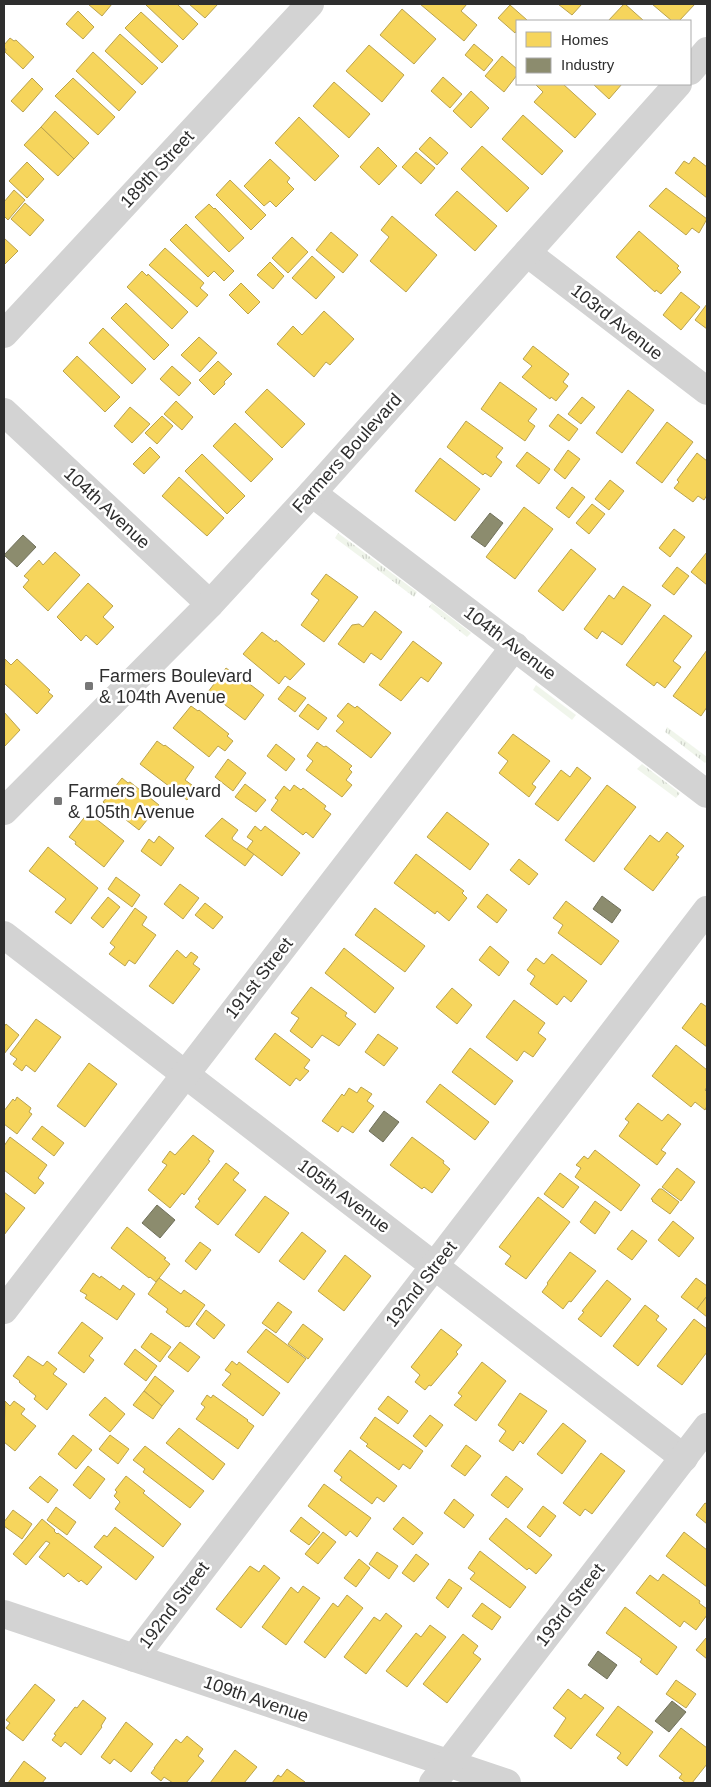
<svg xmlns="http://www.w3.org/2000/svg" width="711" height="1787" font-family="Arial,sans-serif">
<style>
.grass{fill:url(#grass-tufts)}
.homes{fill:#f6d55c;stroke:#baa34e}
.industry{fill:#8c8c6e;stroke:#70705b}
.lines{fill:none;stroke-linecap:round;stroke-linejoin:round}
.street{stroke:#d3d3d3;stroke-width:28}
.poi-dot{fill:#777;stroke:#fff;stroke-width:2}
.labels{text-anchor:middle;stroke-width:5;stroke-linejoin:round;paint-order:stroke}
.street-label{font-size:18px;fill:#2e2e2e;stroke:#fff}
.poi-label{font-size:18px;fill:#2e2e2e;stroke:#fff;text-anchor:start}
</style>
<defs>
<pattern id="grass-tufts" width="24" height="20" patternUnits="userSpaceOnUse" patternTransform="scale(1.25)"><rect width="24" height="20" fill="#f0f5eb"/><path d="M3 7l-1-3M5 7V3M7 7l1-3M15 17l-1-3M17 17v-4M19 17l1-3" fill="none" stroke="#ced2ca"/></pattern>
</defs>
<rect width="100%" height="100%" fill="#fff"/>
<g class="grass">
<path d="M338 533 417 592 414 597 335 538Z"/>
<path d="M432 603 471 633 467 637 429 607Z"/>
<path d="M536 685 576 715 572 720 533 690Z"/>
<path d="M667 727 707 757V761L705 763 665 732Z"/>
<path d="M642 764 680 793 676 798 637 769Z"/>
</g>
<g class="homes">
<path d="M88 4H112L102 16Z"/>
<path d="M148 4H177L198 24 183 40 146 5Z"/>
<path d="M189 4H218L205 18Z"/>
<path d="M420 4H467L461 11 477 25 464 41Z"/>
<path d="M558 4H582L572 15Z"/>
<path d="M624 4H625L644 21H608Z"/>
<path d="M652 4H695L679 21H672Z"/>
<path d="M510 5 527 20 525 21H517V30L515 33 498 18Z"/>
<path d="M402 9 436 39 414 64 380 35Z"/>
<path d="M78 11 94 27 83 39 66 24Z"/>
<path d="M141 12 178 46 162 63 125 28Z"/>
<path d="M120 34 158 68 142 85 105 51Z"/>
<path d="M10 38 14 41 16 40 34 57 23 69 5 52 6 50 4 47V45Z"/>
<path d="M474 44 493 60 484 71 465 55Z"/>
<path d="M369 45 404 75 382 102 346 71Z"/>
<path d="M93 52 136 92 119 111 76 71Z"/>
<path d="M502 56 517 69V75L504 92 485 76Z"/>
<path d="M443 77 462 94 450 108 431 91Z"/>
<path d="M32 78 43 89 23 112 11 101Z"/>
<path d="M73 78 115 117 98 135 55 96Z"/>
<path d="M334 82 370 114 349 138 313 106Z"/>
<path d="M535 84H563L596 114 575 138 534 102 543 92Z"/>
<path d="M593 84H622L609 99Z"/>
<path d="M471 91 489 108 471 128 453 111Z"/>
<path d="M55 111 89 143 74 159 41 127Z"/>
<path d="M523 115 563 151 542 175 502 139Z"/>
<path d="M299 117 339 156 315 181 275 143Z"/>
<path d="M41 127 74 159 58 176 24 145Z"/>
<path d="M430 137 448 153 437 165 419 149Z"/>
<path d="M482 146 529 188 507 212 461 169Z"/>
<path d="M378 147 397 166 379 185 360 167Z"/>
<path d="M416 152 435 168 421 184 402 167Z"/>
<path d="M694 157 707 167V198L675 173 684 161 689 164Z"/>
<path d="M270 159 290 178 287 182 294 189 276 207 270 201 264 206 244 186Z"/>
<path d="M27 162 44 179 27 198 9 181Z"/>
<path d="M230 180 266 215 251 230 216 195Z"/>
<path d="M666 188 707 219 699 233 692 228 686 235 649 206Z"/>
<path d="M14 190 25 200 8 220 4 216V202Z"/>
<path d="M457 191 497 226 475 251 435 215Z"/>
<path d="M25 203 44 220 30 236 11 219Z"/>
<path d="M209 204 214 209 215 208 244 238 229 252 195 217Z"/>
<path d="M392 216 437 255 406 292 370 261 389 237 381 230Z"/>
<path d="M186 224 234 271 224 281 214 271 208 277 170 240Z"/>
<path d="M639 231 679 266 677 268 681 272 661 294 656 290 655 292 616 257Z"/>
<path d="M331 232 358 255 343 273 316 250Z"/>
<path d="M292 237 308 252 288 273 272 258Z"/>
<path d="M4 238 18 251 4 265Z"/>
<path d="M165 248 204 283 200 288 208 295 197 307 149 265Z"/>
<path d="M312 256 335 277 316 299 292 278Z"/>
<path d="M270 262 284 276 273 289 257 275Z"/>
<path d="M142 271 147 276 148 274 188 312 172 329 127 287Z"/>
<path d="M241 283 260 302 248 314 229 295Z"/>
<path d="M681 292 700 307 681 330 663 315Z"/>
<path d="M126 303 169 345 154 360 111 318Z"/>
<path d="M707 304V329L695 320Z"/>
<path d="M324 311 354 339 330 365 326 362 314 377 277 344 293 326 302 335Z"/>
<path d="M103 328 146 369 132 384 89 343Z"/>
<path d="M199 337 217 353 200 372 181 355Z"/>
<path d="M533 346 569 374 563 382 568 386 556 401 551 397 550 399 522 377 532 366 523 359Z"/>
<path d="M77 356 120 397 105 412 63 371Z"/>
<path d="M218 361 232 374 224 382 225 384 214 395 199 380Z"/>
<path d="M172 366 191 383 179 396 160 379Z"/>
<path d="M500 382 537 409 528 421 535 426 525 441 481 409Z"/>
<path d="M267 389 305 424 282 448 245 412Z"/>
<path d="M628 390 654 410 622 453 596 433Z"/>
<path d="M582 397 595 407 581 424 568 414Z"/>
<path d="M176 401 193 417 182 430 164 414Z"/>
<path d="M130 407 150 424 132 443 114 426Z"/>
<path d="M558 414 578 429 569 441 549 426Z"/>
<path d="M162 416 173 426 157 444 145 433Z"/>
<path d="M466 421 503 448 496 457 502 462 491 477 485 473 483 475 447 447Z"/>
<path d="M667 422 693 442 662 483 636 463Z"/>
<path d="M235 423 273 459 251 482 213 446Z"/>
<path d="M150 447 160 457 144 474 133 464Z"/>
<path d="M568 450 580 459 565 479 554 470Z"/>
<path d="M527 452 550 469 539 484 516 466Z"/>
<path d="M697 453 707 461V495L704 500 698 496 693 502 674 488 679 482 677 480Z"/>
<path d="M202 454 245 496 227 514 185 471Z"/>
<path d="M440 458 480 489 455 521 415 491Z"/>
<path d="M179 477 224 518 207 536 162 496Z"/>
<path d="M610 480 624 491 609 510 595 499Z"/>
<path d="M572 487 585 497 569 518 556 508Z"/>
<path d="M592 504 605 514 589 534 576 523Z"/>
<path d="M524 507 553 529 515 579 486 557Z"/>
<path d="M674 529 685 537 670 557 659 548Z"/>
<path d="M571 549 596 569 563 611 538 591Z"/>
<path d="M55 552 80 575 48 611 23 587 29 580 24 576 39 560 43 565Z"/>
<path d="M707 552V585L691 572Z"/>
<path d="M677 567 689 576 674 595 662 586Z"/>
<path d="M326 574 358 597 324 642 301 625 319 600 311 594Z"/>
<path d="M88 583 113 606 103 617 114 627 97 645 86 635 81 641 57 617Z"/>
<path d="M623 586 651 605 622 645 602 631 597 639 584 629 609 595 614 599Z"/>
<path d="M375 611 402 632 381 660 371 653 364 663 338 644 352 625 359 624 363 627Z"/>
<path d="M664 615 692 636 673 661 681 667 665 688 657 682 654 686 626 665Z"/>
<path d="M262 632 275 642 276 640 305 664 290 680 285 676 279 684 243 654Z"/>
<path d="M413 641 442 663 428 682 421 677 401 701 379 685Z"/>
<path d="M707 650V707L701 716 673 696Z"/>
<path d="M5 659 11 665 17 659 50 690 48 692 53 696 37 714 4 683Z"/>
<path d="M226 668 233 673 234 672 264 695 245 720 208 692Z"/>
<path d="M288 686 306 698 295 712 278 699Z"/>
<path d="M348 703 355 708 357 706 391 733 371 758 336 731 344 722 337 716Z"/>
<path d="M308 704 327 718 318 730 299 716Z"/>
<path d="M191 706 198 711 199 710 229 734 227 736 233 741 225 751 218 746 209 757 173 728Z"/>
<path d="M4 712 20 730 4 747Z"/>
<path d="M513 734 550 761 532 784 536 787 529 797 499 773 508 761 498 753Z"/>
<path d="M157 741 164 746 165 745 194 767 185 780 196 788 187 800 140 764Z"/>
<path d="M317 742 324 747 326 746 352 766 349 769 352 772 346 780 352 785 342 797 306 770 313 761 307 756Z"/>
<path d="M276 744 295 759 286 771 267 756Z"/>
<path d="M228 759 246 773 233 791 215 777Z"/>
<path d="M577 767 591 778 558 821 535 804 561 770 570 777Z"/>
<path d="M122 778 128 783 130 782 159 805 139 830 103 802Z"/>
<path d="M245 784 266 800 256 812 235 797Z"/>
<path d="M294 785 301 790 303 788 326 806 324 809 331 814 313 838 306 832 303 835 271 810 278 800 275 798 284 786 290 791Z"/>
<path d="M607 785 636 807 594 862 565 840Z"/>
<path d="M447 812 489 844 470 870 427 837Z"/>
<path d="M87 814 94 820 95 818 124 841 104 867 75 844 76 842 69 837Z"/>
<path d="M222 818 238 830 232 838 233 840 254 854 245 866 205 836Z"/>
<path d="M255 826 261 831 265 826 300 853 282 876 247 849 253 841 247 837Z"/>
<path d="M667 832 684 846 676 855 679 857 653 891 624 869 650 835 659 842Z"/>
<path d="M159 836 174 848 161 866 141 851 149 839 154 843Z"/>
<path d="M48 847 98 888 71 924 55 912 66 899 29 871Z"/>
<path d="M416 854 464 891 462 893 467 898 449 921 437 911 435 914 394 883Z"/>
<path d="M519 859 538 874 529 885 510 870Z"/>
<path d="M116 877 140 895 132 907 108 889Z"/>
<path d="M180 884 199 898 183 919 164 904Z"/>
<path d="M487 894 507 910 497 923 477 907Z"/>
<path d="M108 897 120 907 103 928 91 918Z"/>
<path d="M566 901 619 941 601 965 558 933 563 925 553 918Z"/>
<path d="M205 903 223 917 213 929 195 915Z"/>
<path d="M135 908 147 917 142 925 156 935 135 964 129 960 125 966 109 954 115 947 110 943Z"/>
<path d="M375 908 425 946 405 972 355 935Z"/>
<path d="M490 946 509 962 499 976 479 960Z"/>
<path d="M344 948 394 988 375 1013 325 973Z"/>
<path d="M177 950 186 958 191 952 198 957 193 964 200 969 173 1004 149 986Z"/>
<path d="M552 954 587 981 571 1002 564 996 557 1005 530 984 535 976 527 970 536 958 544 964Z"/>
<path d="M311 987 347 1013 345 1016 356 1024 339 1046 322 1035 312 1048 290 1031 299 1018 291 1013Z"/>
<path d="M452 988 472 1005 457 1024 436 1007Z"/>
<path d="M514 1000 545 1023 538 1033 546 1039 533 1057 524 1051 517 1061 486 1037Z"/>
<path d="M701 1003 707 1007V1047L682 1028Z"/>
<path d="M36 1019 61 1037 35 1072 26 1065 22 1071 13 1064 17 1059 10 1054Z"/>
<path d="M6 1024 19 1035 4 1054V1027Z"/>
<path d="M275 1033 310 1060 304 1068 309 1071 300 1081 296 1078 290 1086 255 1059Z"/>
<path d="M378 1034 398 1048 384 1066 365 1052Z"/>
<path d="M676 1045 707 1070V1087L705 1090 707 1092V1106L705 1110 695 1102 691 1107 652 1076Z"/>
<path d="M470 1048 513 1081 495 1105 452 1072Z"/>
<path d="M89 1063 117 1084 85 1127 57 1106Z"/>
<path d="M440 1084 489 1122 475 1140 426 1102Z"/>
<path d="M361 1087 372 1094 367 1101 374 1106 353 1133 342 1126 338 1132 322 1121 342 1094 344 1096 349 1088 357 1093Z"/>
<path d="M17 1097 31 1108 29 1112 32 1114 17 1134 4 1124V1111L13 1099 15 1101Z"/>
<path d="M638 1103 662 1121 668 1114 681 1124 661 1150 666 1153 657 1165 619 1136 629 1122 625 1119Z"/>
<path d="M42 1126 64 1143 54 1156 32 1139Z"/>
<path d="M193 1135 214 1151 208 1160 210 1161 184 1195 182 1193 170 1208 148 1190 167 1165 162 1162 170 1151 175 1155Z"/>
<path d="M10 1137 47 1165 38 1178 44 1183 35 1194 4 1170V1146Z"/>
<path d="M412 1137 444 1161 443 1163 450 1169 432 1193 424 1187 422 1189 390 1165Z"/>
<path d="M595 1150 640 1185 621 1211 575 1177 581 1168 576 1165 584 1156 588 1159Z"/>
<path d="M226 1163 239 1173 233 1180 246 1190 218 1225 195 1207 200 1201 198 1199Z"/>
<path d="M677 1168 695 1182 681 1201 662 1187Z"/>
<path d="M560 1173 579 1187 563 1208 544 1194Z"/>
<path d="M659 1189H662L679 1202 670 1214 652 1201 653 1200 651 1199Z"/>
<path d="M4 1192 25 1208 4 1235Z"/>
<path d="M265 1196 289 1213 259 1253 235 1235Z"/>
<path d="M538 1197 570 1222 526 1279 505 1264 511 1256 499 1247Z"/>
<path d="M595 1201 610 1212 595 1234 580 1222Z"/>
<path d="M673 1221 694 1238 679 1257 658 1240Z"/>
<path d="M127 1227 166 1258 164 1259 170 1264 156 1282 150 1277 149 1278 111 1248Z"/>
<path d="M632 1230 647 1241 632 1260 617 1249Z"/>
<path d="M302 1232 326 1251 304 1280 279 1261Z"/>
<path d="M200 1242 211 1250 196 1270 185 1261Z"/>
<path d="M570 1252 596 1271 571 1302 569 1301 563 1309 542 1292 548 1284 547 1283Z"/>
<path d="M345 1255 371 1276 344 1311 318 1291Z"/>
<path d="M93 1273 100 1278 101 1276 120 1290 123 1285 135 1294 117 1320 85 1298 87 1295 80 1291Z"/>
<path d="M159 1278 181 1294 184 1290 205 1305 189 1327 187 1326 186 1327 166 1312 168 1309 148 1294Z"/>
<path d="M696 1278 707 1286V1296L697 1309 681 1297Z"/>
<path d="M607 1280 631 1299 601 1337 578 1319 584 1312 582 1311Z"/>
<path d="M707 1296V1317L697 1309Z"/>
<path d="M278 1302 292 1312 276 1333 262 1323Z"/>
<path d="M645 1305 659 1316 656 1320 667 1329 638 1366 613 1346Z"/>
<path d="M206 1310 225 1325 214 1339 196 1324Z"/>
<path d="M694 1319 707 1329V1352L682 1385 657 1366Z"/>
<path d="M82 1322 103 1338 89 1356 94 1360 84 1373 58 1353Z"/>
<path d="M303 1324 323 1339 308 1359 288 1344Z"/>
<path d="M266 1329 306 1359 288 1383 247 1352Z"/>
<path d="M441 1329 462 1345 456 1352 458 1354 431 1386 429 1385 425 1390 415 1382 420 1375 411 1367Z"/>
<path d="M151 1333 171 1347 160 1362 141 1347Z"/>
<path d="M180 1342 200 1357 188 1372 168 1357Z"/>
<path d="M135 1349 157 1366 146 1381 124 1364Z"/>
<path d="M28 1356 43 1366 47 1361 57 1369 53 1374 67 1384 47 1410 34 1399 36 1396 19 1382 20 1381 13 1376Z"/>
<path d="M232 1361 237 1365 239 1362 280 1393 263 1416 222 1385 231 1374 225 1370Z"/>
<path d="M482 1362 506 1381 476 1421 454 1405 462 1396 458 1393Z"/>
<path d="M155 1376 174 1391 162 1406 144 1391Z"/>
<path d="M144 1391 162 1406 153 1419 133 1405Z"/>
<path d="M520 1393 547 1411 523 1444 520 1441 513 1451 499 1441 506 1431 498 1425Z"/>
<path d="M207 1395 211 1398 213 1395 248 1420 247 1421 254 1426 238 1449 196 1419 205 1407 201 1404Z"/>
<path d="M388 1396 408 1411 398 1424 378 1409Z"/>
<path d="M105 1397 125 1414 110 1432 89 1415Z"/>
<path d="M5 1401 10 1406 14 1401 25 1409 21 1414 36 1426 15 1451 4 1442Z"/>
<path d="M430 1415 443 1425 426 1447 413 1436Z"/>
<path d="M375 1417 423 1451 410 1469 403 1464 399 1470 366 1446 368 1444 360 1438Z"/>
<path d="M563 1423 586 1441 562 1474 537 1454Z"/>
<path d="M179 1428 225 1464 213 1480 166 1443Z"/>
<path d="M73 1435 92 1450 76 1469 58 1454Z"/>
<path d="M110 1435 129 1449 118 1464 99 1449Z"/>
<path d="M466 1445 481 1456 465 1476 451 1466Z"/>
<path d="M145 1446 204 1491 190 1508 143 1472 145 1469 133 1460Z"/>
<path d="M350 1450 397 1486 384 1502 377 1497 372 1504 340 1480 342 1477 334 1471Z"/>
<path d="M601 1453 625 1471 592 1514 585 1509 580 1516 563 1503Z"/>
<path d="M88 1466 105 1479 90 1499 73 1485Z"/>
<path d="M40 1476 58 1490 48 1503 29 1488Z"/>
<path d="M126 1476 145 1491 143 1493 181 1524 163 1547 115 1509 120 1502 114 1496 117 1492 115 1490Z"/>
<path d="M506 1476 523 1489 508 1508 491 1495Z"/>
<path d="M324 1484 371 1518 357 1537 350 1531 346 1536 308 1506Z"/>
<path d="M454 1499 474 1515 464 1528 444 1513Z"/>
<path d="M705 1503 707 1504V1524L696 1515Z"/>
<path d="M543 1506 556 1516 540 1537 527 1527Z"/>
<path d="M56 1507 76 1522 67 1535 47 1520Z"/>
<path d="M13 1510 32 1524 22 1539 4 1526V1522Z"/>
<path d="M301 1517 320 1532 309 1545 290 1531Z"/>
<path d="M403 1517 423 1533 413 1545 393 1529Z"/>
<path d="M506 1518 552 1555 536 1574 529 1568 527 1570 489 1539Z"/>
<path d="M42 1519 55 1530 54 1531 57 1534 58 1533 102 1567 87 1585 81 1580 79 1582 68 1573 64 1577 39 1557 50 1543 46 1541 26 1565 13 1554Z"/>
<path d="M115 1527 154 1557 136 1580 94 1547 104 1535 107 1537Z"/>
<path d="M323 1532 336 1542 318 1564 305 1554Z"/>
<path d="M684 1532 707 1550V1587L666 1556Z"/>
<path d="M480 1551 526 1587 510 1608 470 1579 475 1573 468 1568Z"/>
<path d="M377 1552 398 1566 389 1579 369 1564Z"/>
<path d="M416 1554 429 1564 414 1582 402 1573Z"/>
<path d="M359 1559 370 1568 356 1587 344 1578Z"/>
<path d="M264 1565 280 1578 241 1628 216 1609 250 1566 259 1572Z"/>
<path d="M663 1574 700 1601 699 1603 707 1609V1615L696 1630 684 1621 680 1627 636 1593 650 1575 658 1581Z"/>
<path d="M449 1579 462 1588 448 1608 436 1598Z"/>
<path d="M303 1586 320 1598 286 1645 262 1627 291 1587 298 1593Z"/>
<path d="M347 1595 363 1608 325 1658 304 1642 333 1603 338 1607Z"/>
<path d="M482 1603 501 1617 492 1630 472 1616Z"/>
<path d="M625 1607 677 1647 657 1675 640 1662 642 1659 606 1633Z"/>
<path d="M386 1613 402 1626 366 1674 344 1657 374 1617 380 1621Z"/>
<path d="M430 1625 446 1637 407 1687 386 1671 416 1633 421 1637Z"/>
<path d="M463 1634 478 1646 473 1653 481 1659 447 1703 423 1684Z"/>
<path d="M706 1638 707 1639V1659L696 1650Z"/>
<path d="M676 1680 696 1694 686 1708 666 1694Z"/>
<path d="M35 1684 55 1700 23 1741 6 1728 10 1723 6 1720Z"/>
<path d="M568 1689 581 1699 585 1694 604 1708 571 1749 554 1736 566 1718 553 1708Z"/>
<path d="M83 1700 106 1718 101 1726 102 1727 81 1755 65 1742 61 1747 52 1740 56 1735 54 1734 75 1707 77 1708Z"/>
<path d="M618 1706 653 1732 627 1766 617 1758 621 1753 596 1735Z"/>
<path d="M126 1722 153 1744 131 1772 114 1759 110 1764 101 1757Z"/>
<path d="M681 1728 707 1748V1764L692 1783H686L679 1778 682 1774 659 1756Z"/>
<path d="M187 1736 203 1749 198 1756 204 1761 186 1783H173L164 1777 161 1781 151 1773 155 1768H154L176 1739 181 1743Z"/>
<path d="M235 1750 257 1767 244 1783H210Z"/>
<path d="M24 1761 46 1778 42 1783H8Z"/>
<path d="M287 1769 305 1782 304 1783H272L278 1775 281 1777Z"/>
</g>
<g class="industry">
<path d="M490 513 503 523 485 547 471 537Z"/>
<path d="M23 535 36 547 17 567 4 555Z"/>
<path d="M602 896 621 910 612 923 593 909Z"/>
<path d="M384 1111 399 1122 383 1142 369 1131Z"/>
<path d="M157 1205 175 1220 160 1238 142 1223Z"/>
<path d="M598 1651 617 1665 607 1679 588 1665Z"/>
<path d="M672 1701 686 1712 669 1732 655 1721Z"/>
</g>
<g class="lines">
<g class="street">
<path d="M690 71 707 51"/>
<path d="M527 253 707 391"/>
<path d="M4 334 310 4"/>
<path d="M4 412 210 604"/>
<path d="M312 493 707 794"/>
<path d="M4 811 210 604 312 493 678 84"/>
<path d="M4 935 684 1458"/>
<path d="M4 1310 515 646"/>
<path d="M4 1614 507 1783"/>
<path d="M134 1658 707 910"/>
<path d="M433 1783 707 1427"/>
</g>
</g>
<g class="poi-dot">
<rect x="84" y="681" width="10" height="10" rx="2.5"/>
<rect x="53" y="796" width="10" height="10" rx="2.5"/>
</g>
<g class="labels">
<g class="street-label">
<text transform="translate(157 169) rotate(-47)" y="6">189th Street</text>
<text transform="translate(617 322) rotate(38)" y="6">103rd Avenue</text>
<text transform="translate(347 453) rotate(-48)" y="6">Farmers Boulevard</text>
<text transform="translate(107 508) rotate(43)" y="6">104th Avenue</text>
<text transform="translate(510 643) rotate(37)" y="6">104th Avenue</text>
<text transform="translate(259 978) rotate(-52)" y="6">191st Street</text>
<text transform="translate(344 1196) rotate(37)" y="6">105th Avenue</text>
<text transform="translate(421 1284) rotate(-52)" y="6">192nd Street</text>
<text transform="translate(174 1605) rotate(-53)" y="6">192nd Street</text>
<text transform="translate(570 1605) rotate(-52)" y="6">193rd Street</text>
<text transform="translate(256 1699) rotate(19)" y="6">109th Avenue</text>
</g>
<g class="poi-label">
<text x="99" y="682">Farmers Boulevard<tspan x="99" dy="21">&amp; 104th Avenue</tspan></text>
<text x="68" y="797">Farmers Boulevard<tspan x="68" dy="21">&amp; 105th Avenue</tspan></text>
</g>
</g>
<rect width="711" height="1787" fill="none" stroke="#2e2e2e" stroke-width="10"/>
<rect x="516" y="20" width="175" height="65" fill="#ffffff" stroke="#ababab"/>
<rect x="526" y="32" width="25" height="15" fill="#f6d55c" stroke="#ababab"/>
<text x="561" y="45" font-size="15" fill="#2e2e2e">Homes</text>
<rect x="526" y="58" width="25" height="15" fill="#8c8c6e" stroke="#ababab"/>
<text x="561" y="70" font-size="15" fill="#2e2e2e">Industry</text>
</svg>
